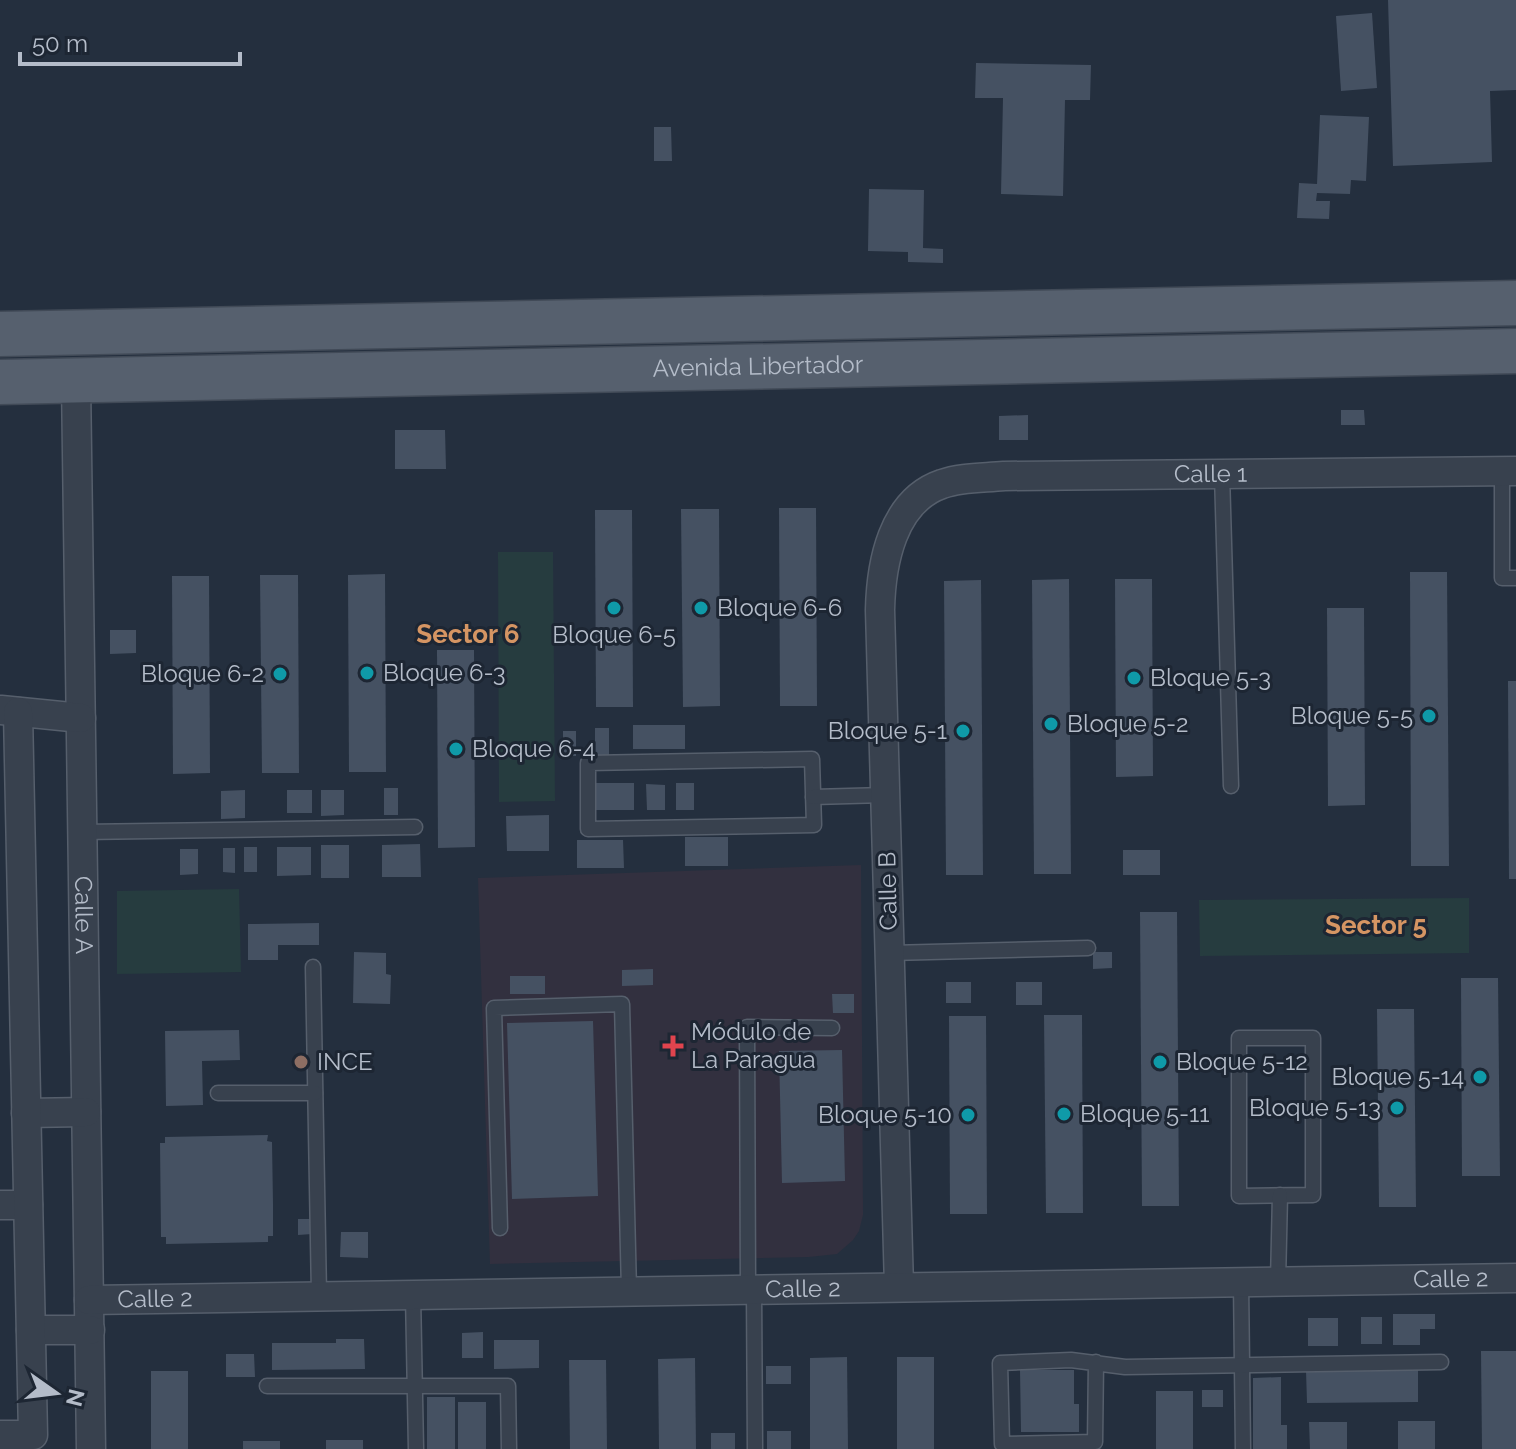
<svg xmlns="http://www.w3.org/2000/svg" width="1516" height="1449" font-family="Raleway,sans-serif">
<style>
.medical{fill:#32303f}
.green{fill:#263c3f}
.building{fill:#455162}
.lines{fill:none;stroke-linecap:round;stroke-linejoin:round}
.service-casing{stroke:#565f6c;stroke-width:17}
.minor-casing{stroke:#565f6c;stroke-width:31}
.primary-casing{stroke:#414a57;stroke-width:47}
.service{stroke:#38414e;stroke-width:14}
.minor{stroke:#38414e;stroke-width:28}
.primary{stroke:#56606e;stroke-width:44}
.culture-dot{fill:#0f9aa8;stroke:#1d2633;stroke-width:3}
.health-dot{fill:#e0444e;stroke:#1d2633;stroke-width:3}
.education-dot{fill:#8d6e63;stroke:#1d2633;stroke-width:3}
.labels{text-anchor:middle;stroke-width:6;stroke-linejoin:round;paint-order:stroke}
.street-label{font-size:24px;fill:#b4bcc9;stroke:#1d2633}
.poi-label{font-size:24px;fill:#b4bcc9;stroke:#1d2633;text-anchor:start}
.neighbourhood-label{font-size:26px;font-weight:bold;fill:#d59563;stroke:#1d2633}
</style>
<rect width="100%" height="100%" fill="#242f3e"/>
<path class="medical" d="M861 865 863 1215 859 1231 853 1240 837 1254 809 1257 490 1264 478 878Z"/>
<g class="green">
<path d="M498 552H553L555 801 499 802Z"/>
<path d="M239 889 241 972 117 974V891Z"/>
<path d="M1469 898V953L1200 956 1199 900Z"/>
</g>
<g class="building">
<path d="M1388 0H1516V90L1490 91 1492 162 1393 166Z"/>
<path d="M1372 13 1377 88 1341 91 1336 16Z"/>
<path d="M976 63 1091 65 1090 100H1065L1063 196 1001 194 1003 98H975Z"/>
<path d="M1320 115 1369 117 1366 181 1351 180 1350 194 1317 193 1316 201H1330L1329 219 1297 218 1299 183 1317 184Z"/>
<path d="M654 127H671L672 161H654Z"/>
<path d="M869 189 924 190 923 248 943 249V263L908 262V252L868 251Z"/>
<path d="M1341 410H1364L1365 425H1341Z"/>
<path d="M1028 415V440H999V416Z"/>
<path d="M395 430H445L446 469H395Z"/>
<path d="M779 508H816L817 706H780Z"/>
<path d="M681 509H719L720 706 683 707Z"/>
<path d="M595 510H632L633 707H596Z"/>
<path d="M1410 572H1447L1449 866H1411Z"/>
<path d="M385 574 386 772H349L348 575Z"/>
<path d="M260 575H298L299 773H262Z"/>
<path d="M172 576H209L210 773 173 774Z"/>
<path d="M1069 579 1071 874H1034L1032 580Z"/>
<path d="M1115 579H1152L1153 776 1116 777Z"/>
<path d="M981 580 983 875H946L944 581Z"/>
<path d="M1327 608H1364L1365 805 1328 806Z"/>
<path d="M110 630H136V653L110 654Z"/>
<path d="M437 650H474L475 847 438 848Z"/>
<path d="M1508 681H1516V879H1509Z"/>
<rect x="633" y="725" width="52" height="24"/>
<rect x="595" y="728" width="14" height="27"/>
<rect x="563" y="731" width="13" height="25"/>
<path d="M591 783H634V810H592Z"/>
<rect x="676" y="783" width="18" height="27"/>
<path d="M646 784 665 785V810H647Z"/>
<rect x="384" y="788" width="14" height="27"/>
<path d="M245 790V818L221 819V791Z"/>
<rect x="287" y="790" width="25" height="23"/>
<path d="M321 790H344V815L321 816Z"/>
<path d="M549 815V851H507L506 816Z"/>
<rect x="685" y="837" width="43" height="29"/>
<path d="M577 840H623L624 868H577Z"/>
<path d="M420 844 421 877H382V845Z"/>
<rect x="321" y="845" width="28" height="33"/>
<rect x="244" y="847" width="13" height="25"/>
<path d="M277 847H311V875L277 876Z"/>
<path d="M223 848H235V873L223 872Z"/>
<path d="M180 849H198V874L180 875Z"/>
<rect x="1123" y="850" width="37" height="25"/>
<path d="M1140 912H1177L1179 1206H1142Z"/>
<path d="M319 923V945H278V960H248V924Z"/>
<path d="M354 952 386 953V974L391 975 390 1004 353 1003Z"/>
<path d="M1093 952H1112V968L1093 969Z"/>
<path d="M653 969V985L622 986V970Z"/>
<rect x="510" y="976" width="35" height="18"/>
<path d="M1461 978H1498L1500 1176H1462Z"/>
<rect x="946" y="982" width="25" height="21"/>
<rect x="1016" y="982" width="26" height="23"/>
<path d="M832 994H854V1013H833Z"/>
<path d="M1377 1009H1414L1416 1207H1379Z"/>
<path d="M1044 1015H1082L1083 1213H1046Z"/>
<path d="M949 1016H986L987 1214H950Z"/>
<path d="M593 1021 598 1196 512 1199 507 1023Z"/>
<path d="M239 1030 240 1060 202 1061 203 1105 166 1106 165 1031Z"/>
<path d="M842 1050 845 1181 782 1183 779 1051Z"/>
<path d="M268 1135 267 1141 272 1142 273 1204V1236H268V1242L166 1244V1237H161L160 1143H165V1137Z"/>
<path d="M298 1219H312V1234L298 1235Z"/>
<path d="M341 1232H368V1258L340 1257Z"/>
<path d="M1393 1314H1435V1329H1420V1345H1393Z"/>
<rect x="1361" y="1317" width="21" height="27"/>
<rect x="1308" y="1318" width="30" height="28"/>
<path d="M483 1332V1358H462V1333Z"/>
<path d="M336 1339H364L365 1369 272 1370V1343H336Z"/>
<path d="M494 1340H539V1368L494 1369Z"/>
<path d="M1481 1351H1516V1449H1482Z"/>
<path d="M226 1354H254L255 1377H226Z"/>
<path d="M847 1357 848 1449H810V1358Z"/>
<rect x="897" y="1357" width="37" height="92"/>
<path d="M695 1358 696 1449H659L658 1359Z"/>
<path d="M569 1360H606L607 1449H570Z"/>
<rect x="766" y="1366" width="25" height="18"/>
<path d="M1418 1369V1402L1307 1403 1306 1370Z"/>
<path d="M1020 1370H1074V1404H1079V1432H1021Z"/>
<rect x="151" y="1371" width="37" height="78"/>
<path d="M1281 1377V1425H1287V1449H1253V1378Z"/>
<rect x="1202" y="1390" width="21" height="17"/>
<rect x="1156" y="1391" width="37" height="58"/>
<rect x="427" y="1397" width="28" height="52"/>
<rect x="458" y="1402" width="28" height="47"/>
<rect x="1398" y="1421" width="37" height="28"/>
<path d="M1309 1422H1347V1449H1310Z"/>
<rect x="767" y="1431" width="24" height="18"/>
<rect x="711" y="1433" width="24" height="16"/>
<rect x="326" y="1440" width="37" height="9"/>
<rect x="243" y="1441" width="37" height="8"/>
</g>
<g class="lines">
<defs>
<g id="service">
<path d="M1502 471V578H1516"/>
<path d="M1222 474 1231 786"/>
<path d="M812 759 814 825 588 829V763Z"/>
<path d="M813 797 885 795"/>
<path d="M82 832 415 827"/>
<path d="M890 953 1088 948"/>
<path d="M313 967 319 1295"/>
<path d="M1239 1038H1313V1195L1239 1196Z"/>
<path d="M218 1093H315"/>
<path d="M500 1228 494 1008 622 1004 629 1291"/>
<path d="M1241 1282 1243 1449"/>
<path d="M1278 1282 1280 1195"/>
<path d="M748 1289 747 1027 832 1028"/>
<path d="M754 1289 755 1449"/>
<path d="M413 1294 416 1449"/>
<path d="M1096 1362 1095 1442 1002 1444 1000 1363 1071 1360 1125 1367 1441 1362"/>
<path d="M267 1386H508L509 1449"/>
</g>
<g id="minor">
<path id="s1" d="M76 381 91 1449"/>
<path d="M1 710 81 718"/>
<path d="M26 1113 86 1112"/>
<path d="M0 1205H28"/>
<path id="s2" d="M899 1287 880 610C881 564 892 501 942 484 961 477 984 478 1004 476L1516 471"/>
<path id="s3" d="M89 1300 1516 1278"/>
<path d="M31 1330H90"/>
<path d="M0 1435H33L18 712"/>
</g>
<g id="primary">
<path d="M0 334 1516 303"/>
<path id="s4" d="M0 382 1516 351"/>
</g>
</defs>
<use href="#service" class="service-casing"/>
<use href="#minor" class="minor-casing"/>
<use href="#primary" class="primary-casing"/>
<use href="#service" class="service"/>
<use href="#minor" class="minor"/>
<use href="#primary" class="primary"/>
</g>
<g class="culture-dot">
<circle cx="614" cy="608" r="8"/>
<circle cx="701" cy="608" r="8"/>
<circle cx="367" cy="673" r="8"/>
<circle cx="280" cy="674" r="8"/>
<circle cx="1134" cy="678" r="8"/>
<circle cx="1429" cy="716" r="8"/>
<circle cx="1051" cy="724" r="8"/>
<circle cx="963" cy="731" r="8"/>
<circle cx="456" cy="749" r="8"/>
<circle cx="1160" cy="1062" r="8"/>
<circle cx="1480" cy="1077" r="8"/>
<circle cx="1397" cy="1108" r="8"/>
<circle cx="1064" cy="1114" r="8"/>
<circle cx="968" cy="1115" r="8"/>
</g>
<path class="health-dot" d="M669 1034h8v8h8v8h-8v8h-8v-8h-8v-8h8z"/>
<circle class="education-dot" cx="301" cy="1062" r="8"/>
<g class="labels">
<g class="street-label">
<text dy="8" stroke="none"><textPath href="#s4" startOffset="758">Avenida Libertador</textPath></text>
<text dy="8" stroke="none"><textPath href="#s2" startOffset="1096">Calle 1</textPath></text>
<text transform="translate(888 891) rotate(-91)" y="8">Calle B</text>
<text dy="8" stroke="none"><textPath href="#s1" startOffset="534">Calle A</textPath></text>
<text dy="8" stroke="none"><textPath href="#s3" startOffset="1362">Calle 2</textPath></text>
<text dy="8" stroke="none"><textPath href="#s3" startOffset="714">Calle 2</textPath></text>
<text dy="8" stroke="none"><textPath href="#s3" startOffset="66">Calle 2</textPath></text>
</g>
<g class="poi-label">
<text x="717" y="616">Bloque 6-6</text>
<text x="614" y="643" text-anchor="middle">Bloque 6-5</text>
<text x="383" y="681">Bloque 6-3</text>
<text x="264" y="682" text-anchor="end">Bloque 6-2</text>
<text x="1150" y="686">Bloque 5-3</text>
<text x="1413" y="724" text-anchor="end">Bloque 5-5</text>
<text x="1067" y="732">Bloque 5-2</text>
<text x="947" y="739" text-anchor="end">Bloque 5-1</text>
<text x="472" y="757">Bloque 6-4</text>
<text x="691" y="1040">Módulo de<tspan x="691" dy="28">La Paragua</tspan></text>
<text x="317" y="1070">INCE</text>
<text x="1176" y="1070">Bloque 5-12</text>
<text x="1464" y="1085" text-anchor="end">Bloque 5-14</text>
<text x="1381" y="1116" text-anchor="end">Bloque 5-13</text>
<text x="1080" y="1122">Bloque 5-11</text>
<text x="952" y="1123" text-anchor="end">Bloque 5-10</text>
</g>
<g class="neighbourhood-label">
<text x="468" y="643">Sector 6</text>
<text x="1376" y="934">Sector 5</text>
</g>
</g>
<g transform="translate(56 1393) rotate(104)" stroke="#1d2633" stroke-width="6" paint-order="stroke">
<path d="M0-6L14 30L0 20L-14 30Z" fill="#b4bcc9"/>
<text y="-12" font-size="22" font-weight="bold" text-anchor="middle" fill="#b4bcc9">N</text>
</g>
<path d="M20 52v12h220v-12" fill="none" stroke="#b4bcc9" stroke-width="4"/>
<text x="32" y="52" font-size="24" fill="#b4bcc9" stroke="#1d2633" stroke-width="6" paint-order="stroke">50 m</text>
</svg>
